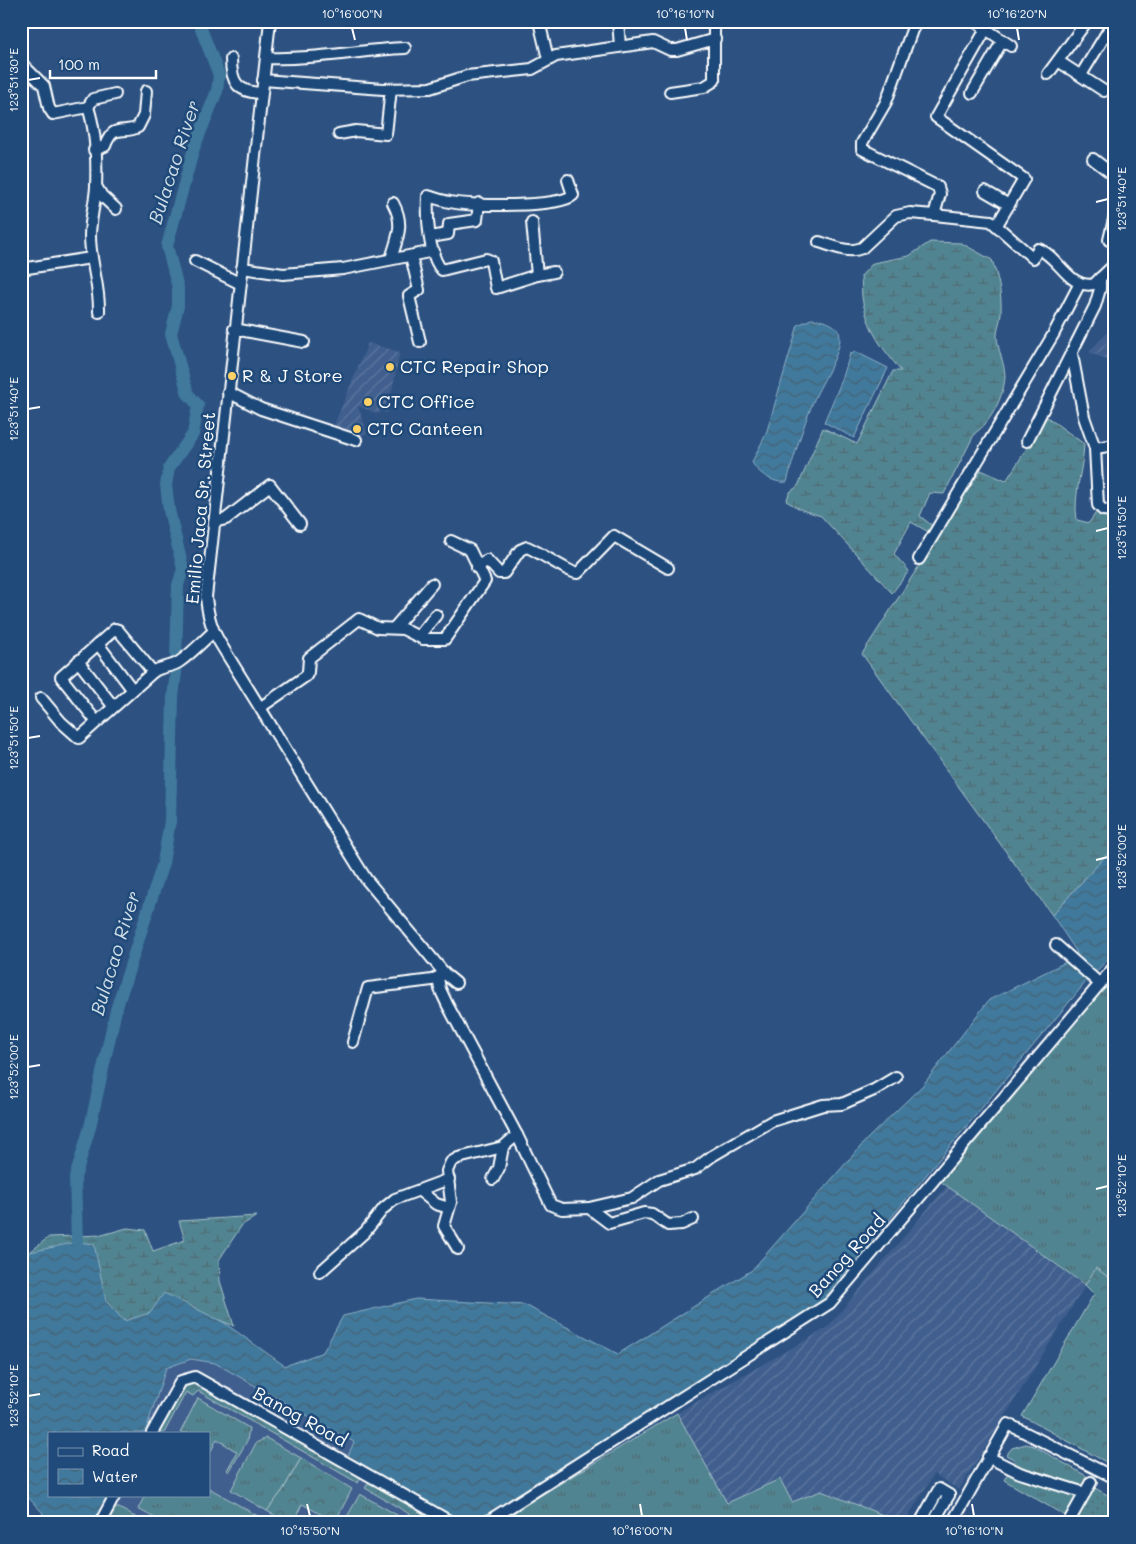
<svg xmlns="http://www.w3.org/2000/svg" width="1136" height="1544" font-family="Mali,sans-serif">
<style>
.built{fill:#415f8e}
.industrial{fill:url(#industrial-furrows)}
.grass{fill:url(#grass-tufts);stroke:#a8c2c8}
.forest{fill:url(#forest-crowns);stroke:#a8c2c8}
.wetland{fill:url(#wetland-marsh);stroke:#a8c2c8}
.park{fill:url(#park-dots);stroke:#a8c2c8}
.water{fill:url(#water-waves);stroke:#8dafc4}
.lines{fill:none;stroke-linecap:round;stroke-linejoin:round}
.river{stroke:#41799c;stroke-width:12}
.minor-casing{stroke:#fff;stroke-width:14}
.minor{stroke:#1f4a7a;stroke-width:10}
.ticks{fill:none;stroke:#fff;stroke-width:2}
.poi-dot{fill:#ffd166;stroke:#1f4a7a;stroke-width:2}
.labels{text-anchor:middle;stroke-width:5;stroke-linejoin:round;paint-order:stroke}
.poi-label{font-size:18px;fill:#fff;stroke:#1f4a7a;text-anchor:start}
.street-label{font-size:18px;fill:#fff;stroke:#1f4a7a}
.water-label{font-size:19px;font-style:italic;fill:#d0dee6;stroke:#1f4a7a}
.neatline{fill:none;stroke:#fff;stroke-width:2}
.ticks-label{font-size:12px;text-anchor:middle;fill:#fff}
</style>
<defs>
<pattern id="industrial-furrows" width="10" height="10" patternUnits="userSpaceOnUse" patternTransform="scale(1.25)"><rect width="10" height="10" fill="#415f8e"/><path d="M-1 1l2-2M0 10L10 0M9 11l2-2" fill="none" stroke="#5e779f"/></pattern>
<pattern id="grass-tufts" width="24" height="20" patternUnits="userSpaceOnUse" patternTransform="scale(1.25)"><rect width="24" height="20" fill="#518491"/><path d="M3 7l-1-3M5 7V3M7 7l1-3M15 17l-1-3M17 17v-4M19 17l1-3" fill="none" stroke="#4f6b72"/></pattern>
<pattern id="forest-crowns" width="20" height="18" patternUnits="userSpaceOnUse" patternTransform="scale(1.25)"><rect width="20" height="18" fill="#518491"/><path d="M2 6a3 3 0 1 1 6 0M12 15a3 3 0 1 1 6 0" fill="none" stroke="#4f6b72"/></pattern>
<pattern id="wetland-marsh" width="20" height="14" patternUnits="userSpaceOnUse" patternTransform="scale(1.25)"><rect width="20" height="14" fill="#518491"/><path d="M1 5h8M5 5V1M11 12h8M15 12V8" fill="none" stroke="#4f6b72"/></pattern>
<pattern id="park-dots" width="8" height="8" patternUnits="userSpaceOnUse" patternTransform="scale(1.25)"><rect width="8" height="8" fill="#518491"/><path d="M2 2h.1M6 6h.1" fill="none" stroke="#4f6b72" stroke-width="1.8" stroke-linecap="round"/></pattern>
<pattern id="water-waves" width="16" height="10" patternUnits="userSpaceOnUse" patternTransform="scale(1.25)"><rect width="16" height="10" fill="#41799c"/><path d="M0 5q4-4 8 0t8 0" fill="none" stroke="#466274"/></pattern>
</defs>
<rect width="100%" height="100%" fill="#2d5282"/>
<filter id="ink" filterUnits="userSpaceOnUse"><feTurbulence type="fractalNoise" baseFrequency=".02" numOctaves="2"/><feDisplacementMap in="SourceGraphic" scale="10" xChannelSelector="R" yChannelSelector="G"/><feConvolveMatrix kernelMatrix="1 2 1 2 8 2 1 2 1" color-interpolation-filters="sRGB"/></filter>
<g filter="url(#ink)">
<path class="built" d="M191 1359 215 1363 354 1442 348 1456 464 1523H94L110 1495H209V1433H145L166 1368Z"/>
<g class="industrial">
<path d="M1115 324V364L1089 352Z"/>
<path d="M368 343 400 352 387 413 381 411 379 414 358 406 367 433 356 438 332 430Z"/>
<path d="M947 1186 1085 1286 959 1490 934 1474 904 1523 821 1491 791 1503 780 1479 727 1503 677 1413 827 1328Z"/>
</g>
<g class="grass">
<path d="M1115 975V1282L1096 1269 1085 1285 940 1181Z"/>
<path d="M198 1398 249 1428 247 1441 229 1472 227 1470 237 1452 217 1439 209 1455V1433H180Z"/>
<path d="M677 1413 727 1503 780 1479 792 1502 821 1491 904 1523H495Z"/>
<path d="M266 1438 301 1458 283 1490 267 1511 231 1490 256 1443Z"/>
<path d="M1026 1444 1034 1446 1090 1478 1067 1517 1004 1480 1015 1460 1006 1455 1012 1448Z"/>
<path d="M209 1488 270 1523H164L138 1509 145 1495H209Z"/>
<path d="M360 1494 411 1523H345L344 1522Z"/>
</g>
<g class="forest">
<path d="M1096 1268 1115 1282V1467L1022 1416 1094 1294 1085 1285Z"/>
<path d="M196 1382 362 1475 358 1483 198 1391 193 1396 186 1392 164 1433H157L183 1384Z"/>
<path d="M301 1458 352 1489 335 1522 302 1504 293 1523H288L267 1511 283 1490Z"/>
<path d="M371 1479 446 1523H425L365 1488Z"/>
<path d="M115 1508H119L146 1523H107Z"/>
</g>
<g class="wetland">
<path d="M930 242 961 243 992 260C998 277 1002 294 1001 313 1001 320 997 328 997 335 997 349 1005 363 1005 377 1004 395 991 423 975 433L944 494 930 493 920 516 935 528 932 534 911 522 894 554 909 571 892 593 821 516 802 510 786 501 790 492 798 486 823 428 857 444 893 371H901C881 346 871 335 863 303 861 295 862 285 861 276L873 263 909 256Z"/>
<path d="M1047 417 1084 444C1083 470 1073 495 1077 520L1089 523 1097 511 1115 513V852H1109L1052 915 862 654 981 470 1006 481Z"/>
<path d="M257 1216 242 1225 219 1260 220 1281 234 1326 170 1300 135 1327 21 1259 49 1237 102 1235 127 1228 145 1230 153 1251 185 1240 179 1221Z"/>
</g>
<path class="park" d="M1093 1487 1115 1499V1523H1091L1075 1517Z"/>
<g class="water">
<path d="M811 319C822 320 840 323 840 338 840 355 820 385 813 402 803 427 794 455 787 482 774 484 757 473 752 462L766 434 798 325Z"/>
<path d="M856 352 888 368 854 438 824 422 842 380 850 354Z"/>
<path d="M1109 852H1115V952L1085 983 822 1301 476 1523H465L348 1456 354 1442 215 1363 191 1359 166 1368 145 1433H49V1495H110L94 1523H38L43 1513 21 1490V1254L77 1242 94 1244 106 1301 124 1321 150 1313 164 1293 223 1322 285 1366 323 1352 343 1316 416 1299 525 1305 618 1354 752 1270 868 1138 923 1085 989 1000 1072 959 1077 954 1076 951 1052 915Z"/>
</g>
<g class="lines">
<g class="river">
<path d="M176 660 178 585 183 569 169 510 166 485 169 468 193 434 198 405 188 394 171 334 178 306V288L167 246 194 148 217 91 219 75 198 21"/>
<path d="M77 1242 75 1178 90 1127 116 1010 163 863 170 821 173 697 176 672"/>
</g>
<defs>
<g id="minor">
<path d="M270 21 206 597C208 617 212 631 223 648L366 879 445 974 456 983"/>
<path d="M539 21 548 59"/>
<path d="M618 21 620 46"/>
<path d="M917 21 912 30 886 102 862 143V149L938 187 940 194 934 215"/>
<path d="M974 21 1011 46"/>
<path d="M986 29 936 117 1024 179 997 225"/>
<path d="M266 58C313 60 359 50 405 48"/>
<path d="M231 59C231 83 238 92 261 93"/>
<path d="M1058 61 1104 91"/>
<path d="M21 63 44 86 49 108 53 114 88 107 93 99 115 94"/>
<path d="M1048 74 1087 21"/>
<path d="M1081 75 1114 21"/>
<path d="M263 80 383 89 430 88 467 76 532 69 556 56 653 42 670 50H677L715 39"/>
<path d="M670 92 704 87 714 81V21"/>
<path d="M972 93 1003 40"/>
<path d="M88 107C96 131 97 162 96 187 95 203 90 220 90 236 90 262 100 286 99 312"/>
<path d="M339 134 356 131 386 134 391 89"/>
<path d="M94 150 105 146C114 122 123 135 138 127L144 115 146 91"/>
<path d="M1093 159 1115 176"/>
<path d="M96 186 102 196 116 209"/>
<path d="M985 191 1009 205"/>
<path d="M532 222 537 275"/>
<path d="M430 237 448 234 449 224 477 220 479 203"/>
<path d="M1109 240 1115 215"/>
<path d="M819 242C834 246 847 254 862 248L896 216 910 213 934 215 991 221 1033 258 1038 249C1058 255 1069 290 1094 284L1115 264"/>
<path d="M411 256 419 290 409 296 420 342"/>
<path d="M391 259C397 238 405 225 393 203"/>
<path d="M195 261 239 283"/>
<path d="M242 268 283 274 343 269 434 251"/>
<path d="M21 269 91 258"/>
<path d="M554 272 537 275 496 288 491 261 486 259 442 270C428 256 427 215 428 196 435 198 443 201 450 202 470 206 559 208 573 195L568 180"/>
<path d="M234 329 304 342"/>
<path d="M1072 354 1084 417 1095 448 1098 505 1103 510 1115 511"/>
<path d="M228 392 261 409 356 440"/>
<path d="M1027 441 1095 306 1100 289V278"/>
<path d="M1095 448 1115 445"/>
<path d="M214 522 226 519 270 485 300 524"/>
<path d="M919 559 1053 335 1080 283"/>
<path d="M477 568 487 560 499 573H504L520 550 527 547C538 551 571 574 578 573L614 536 668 568"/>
<path d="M394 628 432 584"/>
<path d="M419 636 436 615"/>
<path d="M98 644 132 689"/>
<path d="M78 661 113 706"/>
<path d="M41 698 61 722 79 738 153 672C161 666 170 668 179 662 191 654 202 642 213 632"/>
<path d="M261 707 306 676 308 672 309 658 359 619 378 628 403 629 423 639H445L485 581 470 550 451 541"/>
<path d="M96 721 61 677 115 629 118 630 153 672"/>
<path d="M1056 945 1100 984"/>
<path d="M438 978 440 989 447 1004 517 1135 551 1205 562 1209 589 1208 632 1198 659 1180 695 1169 712 1156 772 1121 823 1105 842 1104 874 1090 896 1077"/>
<path d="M353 1042 368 988 432 980 444 974"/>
<path d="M493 1179 499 1168 503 1147"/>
<path d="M420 1191 436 1204 449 1208"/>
<path d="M589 1208 609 1223 644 1213 652 1214 668 1225 682 1224 693 1219"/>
<path d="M458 1249 444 1226 451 1202 447 1171 451 1162 458 1158 503 1147 517 1135"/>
<path d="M320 1272 365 1232 384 1208 395 1199 449 1179"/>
<path d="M152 1433 181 1381 195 1377 453 1523"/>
<path d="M988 1457 1020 1473 1085 1493"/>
<path d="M100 1523 115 1495"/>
<path d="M485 1523 830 1303 1115 966"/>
<path d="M920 1523 939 1489 949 1495"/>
<path d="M933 1523 949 1495"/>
<path d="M952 1523 1008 1424 1115 1478"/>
<path d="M1068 1523 1091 1482"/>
</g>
</defs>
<use href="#minor" class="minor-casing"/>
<use href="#minor" class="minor"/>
</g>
</g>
<path class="ticks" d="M352 28 355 40M685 28 687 40M1017 28 1019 40M28 80 40 78M1096 202 1108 199M28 409 40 407M1096 531 1108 528M28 738 40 736M1096 860 1108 857M28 1067 40 1065M1096 1189 1108 1186M28 1396 40 1394M307 1504 310 1516M640 1504 642 1516M972 1504 974 1516"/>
<g class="poi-dot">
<circle cx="390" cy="367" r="5"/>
<circle cx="232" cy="376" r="5"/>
<circle cx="368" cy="402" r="5"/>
<circle cx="357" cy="429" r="5"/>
</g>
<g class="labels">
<g class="poi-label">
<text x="400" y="373">CTC Repair Shop</text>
<text x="242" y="382">R &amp; J Store</text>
<text x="378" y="408">CTC Office</text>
<text x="367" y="435">CTC Canteen</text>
</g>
<g class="street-label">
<text transform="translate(201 508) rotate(-85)" y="6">Emilio Jaca Sr. Street</text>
<text transform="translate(847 1256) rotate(-48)" y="6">Banog Road</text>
<text transform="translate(300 1417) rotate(29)" y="6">Banog Road</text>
</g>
<g class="water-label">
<text transform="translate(174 162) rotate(-72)" y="7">Bulacao River</text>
<text transform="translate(115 953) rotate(-73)" y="7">Bulacao River</text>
</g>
</g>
<rect width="1136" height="1544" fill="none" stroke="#1f4a7a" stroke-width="55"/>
<rect x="48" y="1432" width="162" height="65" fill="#1f4a7a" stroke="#7992af"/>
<rect x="58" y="1448" width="25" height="8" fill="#1f4a7a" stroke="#7992af"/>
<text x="92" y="1456" font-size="15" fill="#ffffff">Road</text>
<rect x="58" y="1469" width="25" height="15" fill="url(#water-waves)" stroke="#7992af"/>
<text x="92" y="1482" font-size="15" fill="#ffffff">Water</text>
<path d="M50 70v8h106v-8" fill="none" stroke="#ffffff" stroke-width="2.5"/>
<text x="58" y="70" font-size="15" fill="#ffffff" stroke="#1f4a7a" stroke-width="4" paint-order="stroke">100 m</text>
<rect x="28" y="28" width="1080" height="1488" class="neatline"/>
<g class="ticks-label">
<text x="352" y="18">10°16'00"N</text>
<text x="685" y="18">10°16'10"N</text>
<text x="1017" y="18">10°16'20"N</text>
<text transform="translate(14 80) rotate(-90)" y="4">123°51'30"E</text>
<text transform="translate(1122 199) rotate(-90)" y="4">123°51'40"E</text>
<text transform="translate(14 409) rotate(-90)" y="4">123°51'40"E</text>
<text transform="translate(1122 528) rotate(-90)" y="4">123°51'50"E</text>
<text transform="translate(14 738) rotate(-90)" y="4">123°51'50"E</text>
<text transform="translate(1122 857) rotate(-90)" y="4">123°52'00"E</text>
<text transform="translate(14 1067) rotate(-90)" y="4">123°52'00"E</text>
<text transform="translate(1122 1186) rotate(-90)" y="4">123°52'10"E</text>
<text transform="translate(14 1396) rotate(-90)" y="4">123°52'10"E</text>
<text x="310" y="1535">10°15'50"N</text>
<text x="642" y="1535">10°16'00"N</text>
<text x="974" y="1535">10°16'10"N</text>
</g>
</svg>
